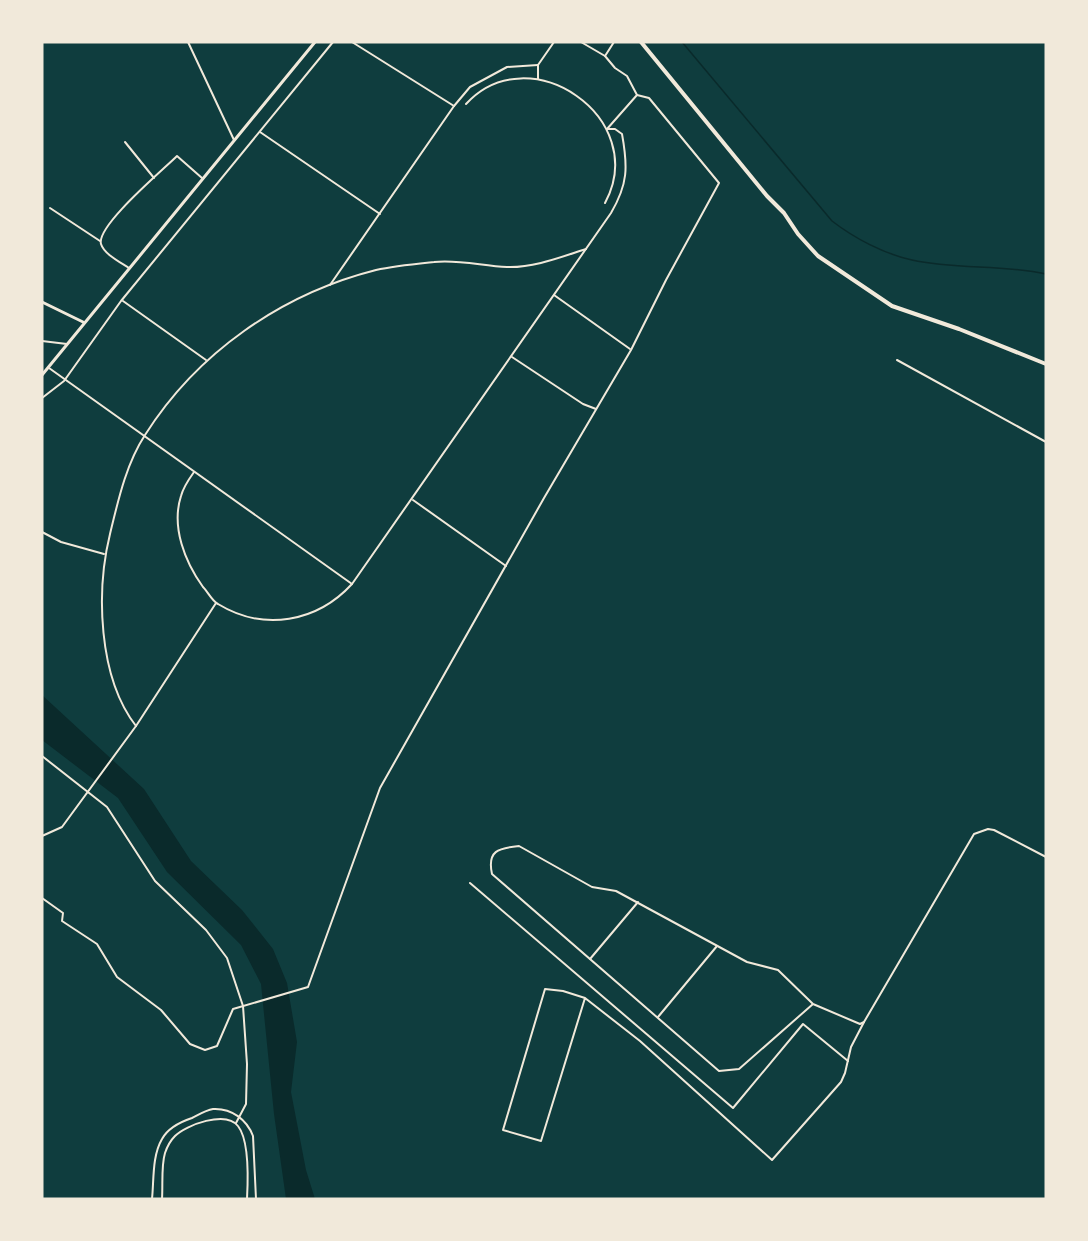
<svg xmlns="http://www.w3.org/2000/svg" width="1088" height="1241" font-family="'Exo 2',sans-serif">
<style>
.water{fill:#0a2a2b}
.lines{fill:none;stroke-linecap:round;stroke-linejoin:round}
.stream{stroke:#0a2a2b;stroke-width:1.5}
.minor{stroke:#f1e9da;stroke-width:2}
.tertiary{stroke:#f1e9da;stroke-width:3}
.secondary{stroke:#f1e9da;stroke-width:4}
</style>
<rect width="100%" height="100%" fill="#0f3d3e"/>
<path class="water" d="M42 695 144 789 191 861 242 910 273 949 287 983 297 1042 291 1092 306 1170 315 1199H286L274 1114 261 984 241 945 167 872 118 798 42 740Z"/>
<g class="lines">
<path class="stream" d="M682 42 832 221C854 238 884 254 912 260 956 270 1002 264 1046 274"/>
<g class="minor">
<path d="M188 42 234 140"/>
<path d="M352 42 454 106"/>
<path d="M581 42 605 56 615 68 627 76 637 95 607 129"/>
<path d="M605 56 614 42"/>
<path d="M538 79V65L554 42"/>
<path d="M466 104C529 35 651 118 605 203"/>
<path d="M260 132 380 214"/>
<path d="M125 142 154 178"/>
<path d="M50 208 100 241"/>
<path d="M129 268C120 262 104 254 101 244 96 226 163 170 177 156L202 178"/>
<path d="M330 285 454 106 470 87 507 67 538 65"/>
<path d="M554 295 630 349"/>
<path d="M123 301 206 360"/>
<path d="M42 341 67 344"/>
<path d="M512 357 583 404 596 409"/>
<path d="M897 360 1046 442"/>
<path d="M49 368 352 584"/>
<path d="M42 398 64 381 121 301 333 42"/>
<path d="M194 472C189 479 183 488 181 496 171 527 185 562 203 587 208 592 212 601 218 604 264 632 317 622 352 584L611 213C628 184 628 167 622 134L615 129H607"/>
<path d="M413 500 506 566"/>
<path d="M42 532 61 542 104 554"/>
<path d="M136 726C98 677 96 591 110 534 118 501 126 464 145 435 197 353 281 294 376 270 394 266 415 264 434 262 457 259 483 266 507 267 533 268 561 257 586 249"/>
<path d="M42 756 107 807 155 881 206 930 227 958 243 1006 247 1064 246 1104 236 1123"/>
<path d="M42 836 62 827 136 726 216 603"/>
<path d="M470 883 733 1108 803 1024 848 1061"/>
<path d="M42 898 63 913 62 921 97 944 117 977 161 1010 190 1044 205 1050 217 1046 233 1009 308 987 380 788 544 498 631 350 666 280 719 183 649 98 637 95"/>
<path d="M590 959 638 902"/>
<path d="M585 998 541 1141 503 1130 545 989 563 991 585 998 640 1041 772 1160 841 1082 845 1073 851 1047 864 1022"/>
<path d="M813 1004 739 1069 719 1071 492 874C487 851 498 848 519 846L592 887 616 891 747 962 778 970 813 1004 860 1024 864 1022 974 834 988 829 994 830 1046 857"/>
<path d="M658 1017 717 946"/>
<path d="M152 1199C154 1180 152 1156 162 1139 168 1128 180 1122 192 1118 198 1115 206 1110 213 1109 232 1108 247 1120 253 1136L256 1199"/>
<path d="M162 1199C163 1184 161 1166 165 1153 167 1147 171 1140 175 1136 186 1125 226 1110 238 1126 249 1140 248 1181 247 1199"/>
</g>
<g class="tertiary">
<path d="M42 302 83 322"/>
<path d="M42 375 315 42"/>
</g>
<path class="secondary" d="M641 42 767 196 784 213 798 234 818 256 892 306 959 329 1046 364"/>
</g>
<rect width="1088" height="1241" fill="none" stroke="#f1e9da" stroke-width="87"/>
</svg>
